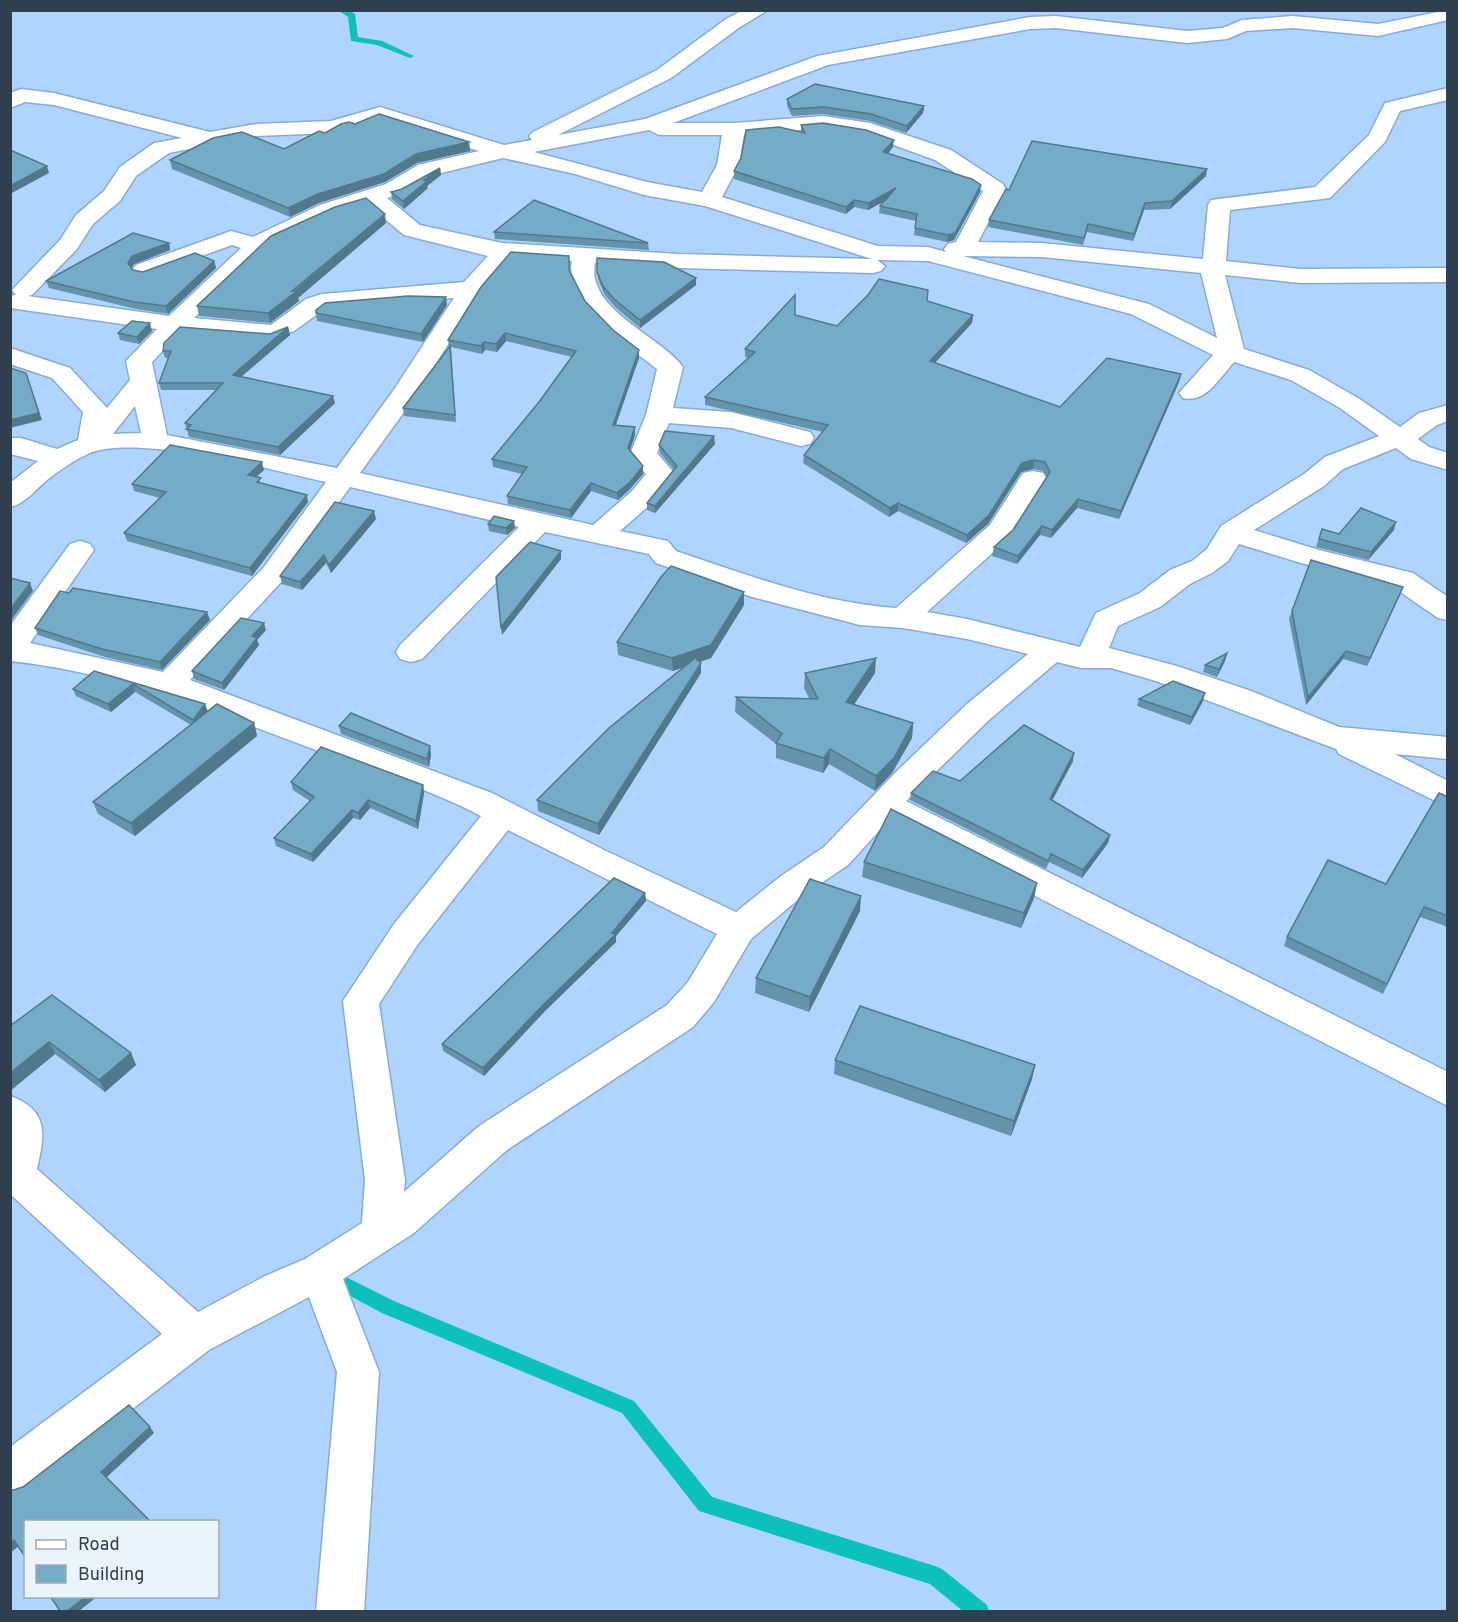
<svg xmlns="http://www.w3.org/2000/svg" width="1458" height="1622" font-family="Overpass,sans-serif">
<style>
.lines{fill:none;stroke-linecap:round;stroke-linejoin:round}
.stream{fill:#0cc1ba;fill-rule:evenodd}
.minor-casing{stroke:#87abd3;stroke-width:3}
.minor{fill:#fff;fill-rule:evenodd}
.wall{fill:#6493ab}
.shaded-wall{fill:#51788b}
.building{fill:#74abc7;stroke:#51788b;stroke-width:1.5}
</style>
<rect width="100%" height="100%" fill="#afd5fe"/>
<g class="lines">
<g class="stream">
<path d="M338 10H348L355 14 358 37 382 41 414 56 410 58 377 45 351 41 348 17Z"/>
<path d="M330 1269 394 1301 634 1401 712 1497 935 1566 942 1569 987 1605 989 1612H964L930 1584 699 1511 622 1413 382 1313 324 1282 322 1277 324 1272Z"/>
</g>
<defs>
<path id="minor" d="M743 10H768L740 27 671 78 558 135 645 119 817 56 1030 17 1056 16 1187 31 1223 28 1242 20 1293 16 1378 24 1448 10V20L1378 36 1293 28 1246 31 1227 39 1187 43 1056 28 1030 29 828 65 673 123H734L823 116 870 123 951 150 1003 184 1006 189 978 242 1042 243 1203 259 1208 205 1211 200 1315 187 1369 135 1385 103 1448 88V100L1400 111 1385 142 1330 198 1230 210 1226 261 1300 269 1448 268V282L1300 283 1225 275 1244 349 1309 370 1358 398 1400 427 1419 413 1448 405V421L1437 425 1418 439 1429 447 1448 453V470L1411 459 1396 448 1343 469 1324 486 1254 530 1319 550 1413 573 1448 597V620L1438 618 1393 587 1301 563 1239 544 1228 561 1212 573 1190 584 1160 607 1118 626 1109 648 1177 666 1251 691 1339 727 1448 737V759L1395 754 1448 781V807L1339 754 1336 749 1156 681 1111 668H1081L1057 662 989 720 906 801 1448 1072V1106L888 821 848 865 805 894 751 939 714 1002 693 1027 507 1150 414 1233 343 1279 379 1372 364 1612H316L337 1372 309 1297 209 1350 26 1491 10 1497V1447L162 1334 10 1194V1096C49 1110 45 1134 37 1169L198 1312 265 1276 305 1259 362 1223 365 1180 343 1001 394 924 481 816C430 789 371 771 316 750 217 713 117 672 10 661V626L70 544 80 541 90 544 94 550 30 643 163 672 264 567 326 482C272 470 139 434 90 453 74 460 60 470 47 480 35 490 25 504 10 507V483L38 461 10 454V438H21L57 449 78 440 83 412 52 378 10 364V348L70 368 107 408 130 380 126 361 157 329 10 308V296L16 295 12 290 60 240 76 215 104 191 120 167 154 143 182 138 54 105 25 102 10 108V93L21 89 54 93 210 132 256 124 331 121 380 107 504 145 532 140 529 136 533 132 657 70 726 19ZM380 120 479 151 418 165 386 184 320 205 253 237 231 231 136 265 132 270 136 275 144 277 232 245 241 248 169 316 28 296 32 295 77 249 93 224 120 201 136 176 169 153 256 136 332 133ZM823 128 866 135 935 160 983 191 956 242 948 244 944 249 946 252 928 247 878 246 722 197 739 165 744 135ZM649 130 659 135H722L717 165 702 192 647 182 534 152ZM503 158 575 174 644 195 705 206 872 259 679 254 502 243 420 225 387 198 402 194 433 175ZM368 205 404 235 488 256 464 282 322 294 306 299 271 325 194 318 272 244 336 215ZM963 256 1042 257 1201 273 1217 338 1149 304ZM511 257 572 261C563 302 629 347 657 369L646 415 630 454 646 474 632 491 593 525 360 473 417 394 480 293ZM877 260 928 261 1131 314 1213 355 1179 393 1183 398C1206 404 1220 377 1234 362L1291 380 1340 408 1379 436 1325 457 1304 474 1221 526 1207 549 1192 561 1170 570 1140 593 1096 613 1080 647 967 619 927 612 1010 537 1047 479 1043 473 1033 471 1023 473 990 525 896 608C820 603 748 575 676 551L668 541 620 531 652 503 675 474 657 453 669 423 731 428 801 446 810 444 814 438 810 432 731 412 673 408 683 367C661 336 586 310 595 263L679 268 873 273 881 271 885 266ZM454 298 393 391 337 468 167 435 152 362 181 332 272 339 294 331 326 308ZM135 406 141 433 113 434ZM350 487 519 527 400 645 396 652 400 659 411 662 422 659 545 532 649 554 656 563 752 597 860 625 903 628 967 639 1028 654 967 704 898 770 824 847 781 876 736 912 604 850 492 793 190 680 284 579ZM508 830 717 934 688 982 667 1005 479 1126 404 1192 405 1180 379 1004 418 944Z"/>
</defs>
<use href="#minor" class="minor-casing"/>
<use href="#minor" class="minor"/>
</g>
<g class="wall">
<path d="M787 99 924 106 923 113 906 133 870 121 823 114 792 116 787 106Z"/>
<path d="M355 124 469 142 470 151 417 163 385 182 319 203 290 217 172 169 170 160 284 149 325 133Z"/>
<path d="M801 125 893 147 888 154 980 192 954 240 947 242 914 235 916 221 879 213 880 206 883 202 868 210 854 207 846 214 734 179V171L801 132Z"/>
<path d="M440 168 441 175 427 186 428 188 404 209 392 199 391 192 402 189Z"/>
<path d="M1206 176 1170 209 1144 210 1133 241 1087 232 1083 245 988 227 989 220 1009 190Z"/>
<path d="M386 223 298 298 299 301 270 323 199 316 197 306Z"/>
<path d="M494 232 648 243 649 250 495 239Z"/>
<path d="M169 243 170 250 134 264 132 267 133 270 143 272 214 261 216 268 168 314 136 309 49 288 46 281Z"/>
<path d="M597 258 696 278V285L640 328 615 307 604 294 598 279Z"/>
<path d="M570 271 585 301 613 330 639 350V358L616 425 635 427V435L630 450 643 474 630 489 618 500 591 491 571 518 508 504 507 496 522 474 493 467 492 459 539 402 572 357 506 341 497 352 485 350 482 354 451 347 456 422 404 416 403 408 450 347H449L448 340Z"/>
<path d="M927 301 973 315 972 323 935 363 1060 407 1181 374 1179 382 1119 519 1077 508 1051 538 1040 535 1017 564 992 556 994 547 1013 530 1047 477 1043 471 1033 469 1021 472 988 524 966 543 898 511 889 517 803 463 804 455 823 432 705 405V397L748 358 745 357V349L795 315 837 326Z"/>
<path d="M447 305 423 342 317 321 316 313Z"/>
<path d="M288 327 290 335 241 377 335 403 280 455 189 437 185 423 216 390H161L159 383 168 358H165L163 351 270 334Z"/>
<path d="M152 331 139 344 120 340 118 333Z"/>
<path d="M715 444 655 513 647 510V503L674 470 660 453 659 445Z"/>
<path d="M264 470 256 477 262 484 308 502 252 576 127 541 124 533 160 498 134 491 132 484Z"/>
<path d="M376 519 331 573 326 563 302 590 282 584 280 576Z"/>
<path d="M488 524 515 528 507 535 489 531Z"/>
<path d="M1322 529 1339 534 1394 530 1368 560 1316 547Z"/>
<path d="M1403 587 1367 666 1343 659 1306 705 1289 619 1292 611Z"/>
<path d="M744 592V605L711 658 699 662 701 673 599 835 538 811 537 800 685 666 673 671 618 655 617 642Z"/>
<path d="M69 593 210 620 162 670 105 657 38 635 35 628Z"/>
<path d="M266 630 257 640 259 645 224 690 194 679 192 671Z"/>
<path d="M1227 653 1225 661 1217 677 1203 672 1205 665Z"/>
<path d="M94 671 205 704 207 712 254 723 257 736 135 836 98 814 93 802 191 725 135 692 111 712 76 696 73 689Z"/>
<path d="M805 673H875L854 705 913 723 912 738 892 773 875 791 829 764 823 773 776 758V744L735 712 736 697 809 698 804 688Z"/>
<path d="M1139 699 1203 701 1190 725 1137 706Z"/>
<path d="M339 726 431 754 429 767 341 734Z"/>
<path d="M1073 761 1052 800 1110 835 1108 843 1082 878 1049 862 1046 869 910 800 911 793 960 781Z"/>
<path d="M291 782 423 785 424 793 418 829 370 808 360 820 353 818 313 862 276 846 274 838 310 801 293 790Z"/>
<path d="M1448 797V927L1420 917 1383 994 1284 946 1287 937 1386 884Z"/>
<path d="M864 862 1037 883 1034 898 1021 928 862 877Z"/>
<path d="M645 893 646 901 616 936V942L545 1011 484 1076 443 1051 442 1044Z"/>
<path d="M860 911 809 1012 755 993 756 978Z"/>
<path d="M10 1026 131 1053 136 1065 105 1092 55 1054 10 1091Z"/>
<path d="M835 1060 1035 1065 1032 1079 1011 1136 834 1074Z"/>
</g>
<g class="shaded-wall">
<path d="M924 106 923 113 906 133 907 126Z"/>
<path d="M894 140 893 147 882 160 883 152Z"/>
<path d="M469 142 470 151 417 163 385 182 319 203 290 217 288 208 318 194 416 154Z"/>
<path d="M47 166 49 173 10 194V186Z"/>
<path d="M440 168 441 175 427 186 428 188 404 209 403 201 424 180Z"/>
<path d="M1207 169 1206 176 1170 209 1172 201Z"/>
<path d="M981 185 980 192 954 240 947 242 948 235Z"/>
<path d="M896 188V195L868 210 869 203Z"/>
<path d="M854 200V207L846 214V207Z"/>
<path d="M1145 203 1144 210 1133 241 1134 234Z"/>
<path d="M385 214 386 223 298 298 299 301 270 323 268 313Z"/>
<path d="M169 243 170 250 134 264 130 270 128 263 132 256Z"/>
<path d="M214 261 216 268 168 314 166 306Z"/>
<path d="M696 278V285L640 328V320Z"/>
<path d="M446 297 447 305 423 342 421 334Z"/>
<path d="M973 315 972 323 929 369 930 361Z"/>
<path d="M150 323 152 331 139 344 137 337Z"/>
<path d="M288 327 290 335 235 382 233 375Z"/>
<path d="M505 333 506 341 497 352 496 344Z"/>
<path d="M484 342 485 350 482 354 481 346Z"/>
<path d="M639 350V358L613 432V425Z"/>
<path d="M26 373 42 420 10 428V420Z"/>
<path d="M1181 374 1179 382 1119 519 1121 511Z"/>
<path d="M333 396 335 403 280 455 278 447Z"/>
<path d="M635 427V435L628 455V448Z"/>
<path d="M714 436 715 444 655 513V506Z"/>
<path d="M1034 460 1033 469 1021 472 988 524 966 543 967 535 1022 463Z"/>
<path d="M262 462 264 470 249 483 248 475Z"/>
<path d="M643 466V474L630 489 618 500 617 493Z"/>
<path d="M591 483V491L571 518 570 510Z"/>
<path d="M307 495 308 502 252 576 250 568Z"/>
<path d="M1078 499 1077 508 1051 538 1052 530Z"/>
<path d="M898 503V511L889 517 890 508Z"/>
<path d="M374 511 376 519 331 573 329 565Z"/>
<path d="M514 521 515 528 507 535 506 528Z"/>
<path d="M1396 522 1394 530 1368 560 1371 552Z"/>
<path d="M1042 526 1040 535 1017 564 1018 556Z"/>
<path d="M561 551V559L502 635 501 627Z"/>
<path d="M324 555 326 563 302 590 300 582Z"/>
<path d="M30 583 33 591 10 622V610Z"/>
<path d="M1403 587 1400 595 1367 666 1370 658Z"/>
<path d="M744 592V605L711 658 673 671 672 658Z"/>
<path d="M207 612 210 620 162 670 160 662Z"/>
<path d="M264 623 266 630 257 640 259 645 224 690 222 683 252 636Z"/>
<path d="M1346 651 1343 659 1306 705 1308 697Z"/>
<path d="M1227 653 1225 661 1217 677 1219 669Z"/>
<path d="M876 658 875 673 845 717 846 702Z"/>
<path d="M701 663V673L599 835 598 824Z"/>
<path d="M133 684 135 692 111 712 108 704Z"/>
<path d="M1205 693 1203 701 1190 725 1192 717Z"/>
<path d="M205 704 208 712 195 728 193 720Z"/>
<path d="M254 723 257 736 135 836 131 823Z"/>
<path d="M913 723 912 738 892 773 875 791 876 776Z"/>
<path d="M430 746 431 754 429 767 427 759Z"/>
<path d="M830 749 829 764 823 773 824 758Z"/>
<path d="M1074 753 1073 761 1049 807 1050 799Z"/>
<path d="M423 785 424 793 418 829 416 821Z"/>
<path d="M368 800 370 808 360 820 358 813Z"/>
<path d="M352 810 353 818 313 862 311 854Z"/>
<path d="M1110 835 1108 843 1082 878 1083 870Z"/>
<path d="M1037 883 1034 898 1021 928 1024 913Z"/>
<path d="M645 893 646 901 616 936V942L545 1011 484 1076 483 1068 612 933Z"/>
<path d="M861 896 860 911 809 1012 810 997Z"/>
<path d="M49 1042 55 1054 10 1091V1073Z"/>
<path d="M131 1053 136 1065 105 1092 99 1080Z"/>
<path d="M1035 1065 1032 1079 1011 1136 1014 1121Z"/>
<path d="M150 1427 154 1433 106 1478 101 1472Z"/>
<path d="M14 1540 19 1546 10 1553V1543Z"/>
<path d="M87 1596H98L79 1611H67Z"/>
</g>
<g class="building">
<path d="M815 84 924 106 907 126 871 114 824 107 792 109 787 99Z"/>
<path d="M379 114 469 142 416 154 384 174 318 194 288 208 170 160 213 138 242 132 284 149 319 131 325 133 341 124 349 122 355 124Z"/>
<path d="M823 123 866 130 894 140 883 152 972 179 981 185 955 233 948 235 915 228 917 214 880 206 896 188 869 203 854 200 846 207 734 171 741 158 746 130 779 127 805 133 801 125Z"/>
<path d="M1032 141 1207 169 1172 201 1145 203 1134 234 1088 224 1084 238 989 220 1006 189 1009 190Z"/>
<path d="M10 150 47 166 10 186Z"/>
<path d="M440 168 424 180 427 181 403 201 391 192 402 189Z"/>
<path d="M366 198 385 214 292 291H297L268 313 197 306 271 236 335 207Z"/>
<path d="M534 200 648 243 494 232Z"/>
<path d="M133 233 169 243 132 256 128 263 133 270 143 272 195 253 214 261 166 306 134 302 46 281Z"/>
<path d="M511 252 569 256V270L585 301 613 330 639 350 613 425 635 427 628 448 643 466 630 482 617 493 591 483 570 510 507 496 527 467 492 459 539 402 576 351 505 333 496 344 484 342 481 346 448 340 481 287Z"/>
<path d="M597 258 664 262 696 278 640 320 614 299 603 286 597 272Z"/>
<path d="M879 279 928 290 927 301 973 315 930 361 1060 407 1107 358 1181 374 1121 511 1078 499 1052 530 1042 526 1018 556 994 547 1013 530 1050 472 1045 462 1034 460 1022 463 989 515 967 535 898 503 890 508 804 455 828 425 705 397 755 352 745 349 795 295V315L837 326 868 295Z"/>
<path d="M408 296 446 297 421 334 316 313V310L325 303Z"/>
<path d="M132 321 150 323 137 337 118 333Z"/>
<path d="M180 327 270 334 288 327 233 375 333 396 278 447 186 429 191 425 185 423 223 383H159L171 351H163L164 343Z"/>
<path d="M450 346 455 415 403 408Z"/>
<path d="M10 368 26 373 39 413 10 420Z"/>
<path d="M665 431 714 436 655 506 647 503 677 466 659 445Z"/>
<path d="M170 445 262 462 248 475 261 478 257 482 307 495 250 568 124 533 166 492 132 484Z"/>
<path d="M335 502 374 511 329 565 324 555 300 582 280 576Z"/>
<path d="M1361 508 1396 522 1371 552 1319 539 1322 529 1339 534Z"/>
<path d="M494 516 514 521 506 528 488 524Z"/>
<path d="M530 542 561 551 501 627 496 577Z"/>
<path d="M1311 560 1403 587 1370 658 1346 651 1308 697 1292 611Z"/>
<path d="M671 566 744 592 711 645 672 658 617 642 661 577Z"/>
<path d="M10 578 30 583 10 610Z"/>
<path d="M73 588 207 612 160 662 102 649 35 628 60 591 69 593Z"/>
<path d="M241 618 264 623 252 636 257 638 222 683 192 671Z"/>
<path d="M1227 653 1219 669 1205 665Z"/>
<path d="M695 658 701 663 598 824 537 800 609 728Z"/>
<path d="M876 658 846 702 913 723 894 758 876 776 830 749 824 758 776 743 782 734 736 697 818 699 805 673Z"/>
<path d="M94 671 205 704 193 720 133 684 108 704 73 689Z"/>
<path d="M1173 681 1205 693 1192 717 1139 699Z"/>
<path d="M217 704 254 723 131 823 93 802Z"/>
<path d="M351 713 430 746 427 759 339 726Z"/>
<path d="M1024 725 1074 753 1050 799 1110 835 1083 870 1051 854 1048 861 911 793 933 771 960 781Z"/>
<path d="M321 747 423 785 416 821 368 800 358 813 352 810 311 854 274 838 314 797 291 782Z"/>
<path d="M1439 793 1448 797V916L1424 907 1387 984 1287 937 1328 860 1386 884Z"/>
<path d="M891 809 1037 883 1024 913 864 862Z"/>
<path d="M614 878 645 893 612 933 616 934 544 1004 483 1068 442 1044Z"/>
<path d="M810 879 861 896 810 997 756 978Z"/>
<path d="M52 995 131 1053 99 1080 49 1042 10 1073V1026Z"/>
<path d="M860 1006 1035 1065 1014 1121 835 1060Z"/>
<path d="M129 1405 150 1427 101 1472 150 1521H26V1558L14 1540 10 1543V1491L23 1487Z"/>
<path d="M50 1596H87L67 1611H60Z"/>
</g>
<rect width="1458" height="1622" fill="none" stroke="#2f3f4f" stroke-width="24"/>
<rect x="24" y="1520" width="195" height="78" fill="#ebf3fb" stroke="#a0abb6" stroke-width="1.5"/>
<rect x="36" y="1540" width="30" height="9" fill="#ffffff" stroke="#a0abb6" stroke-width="1.5"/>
<text x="78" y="1550" font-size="18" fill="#2f3f4f">Road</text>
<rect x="36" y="1565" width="30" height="18" fill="#74abc7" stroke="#a0abb6" stroke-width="1.5"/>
<text x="78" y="1580" font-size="18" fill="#2f3f4f">Building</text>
</svg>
